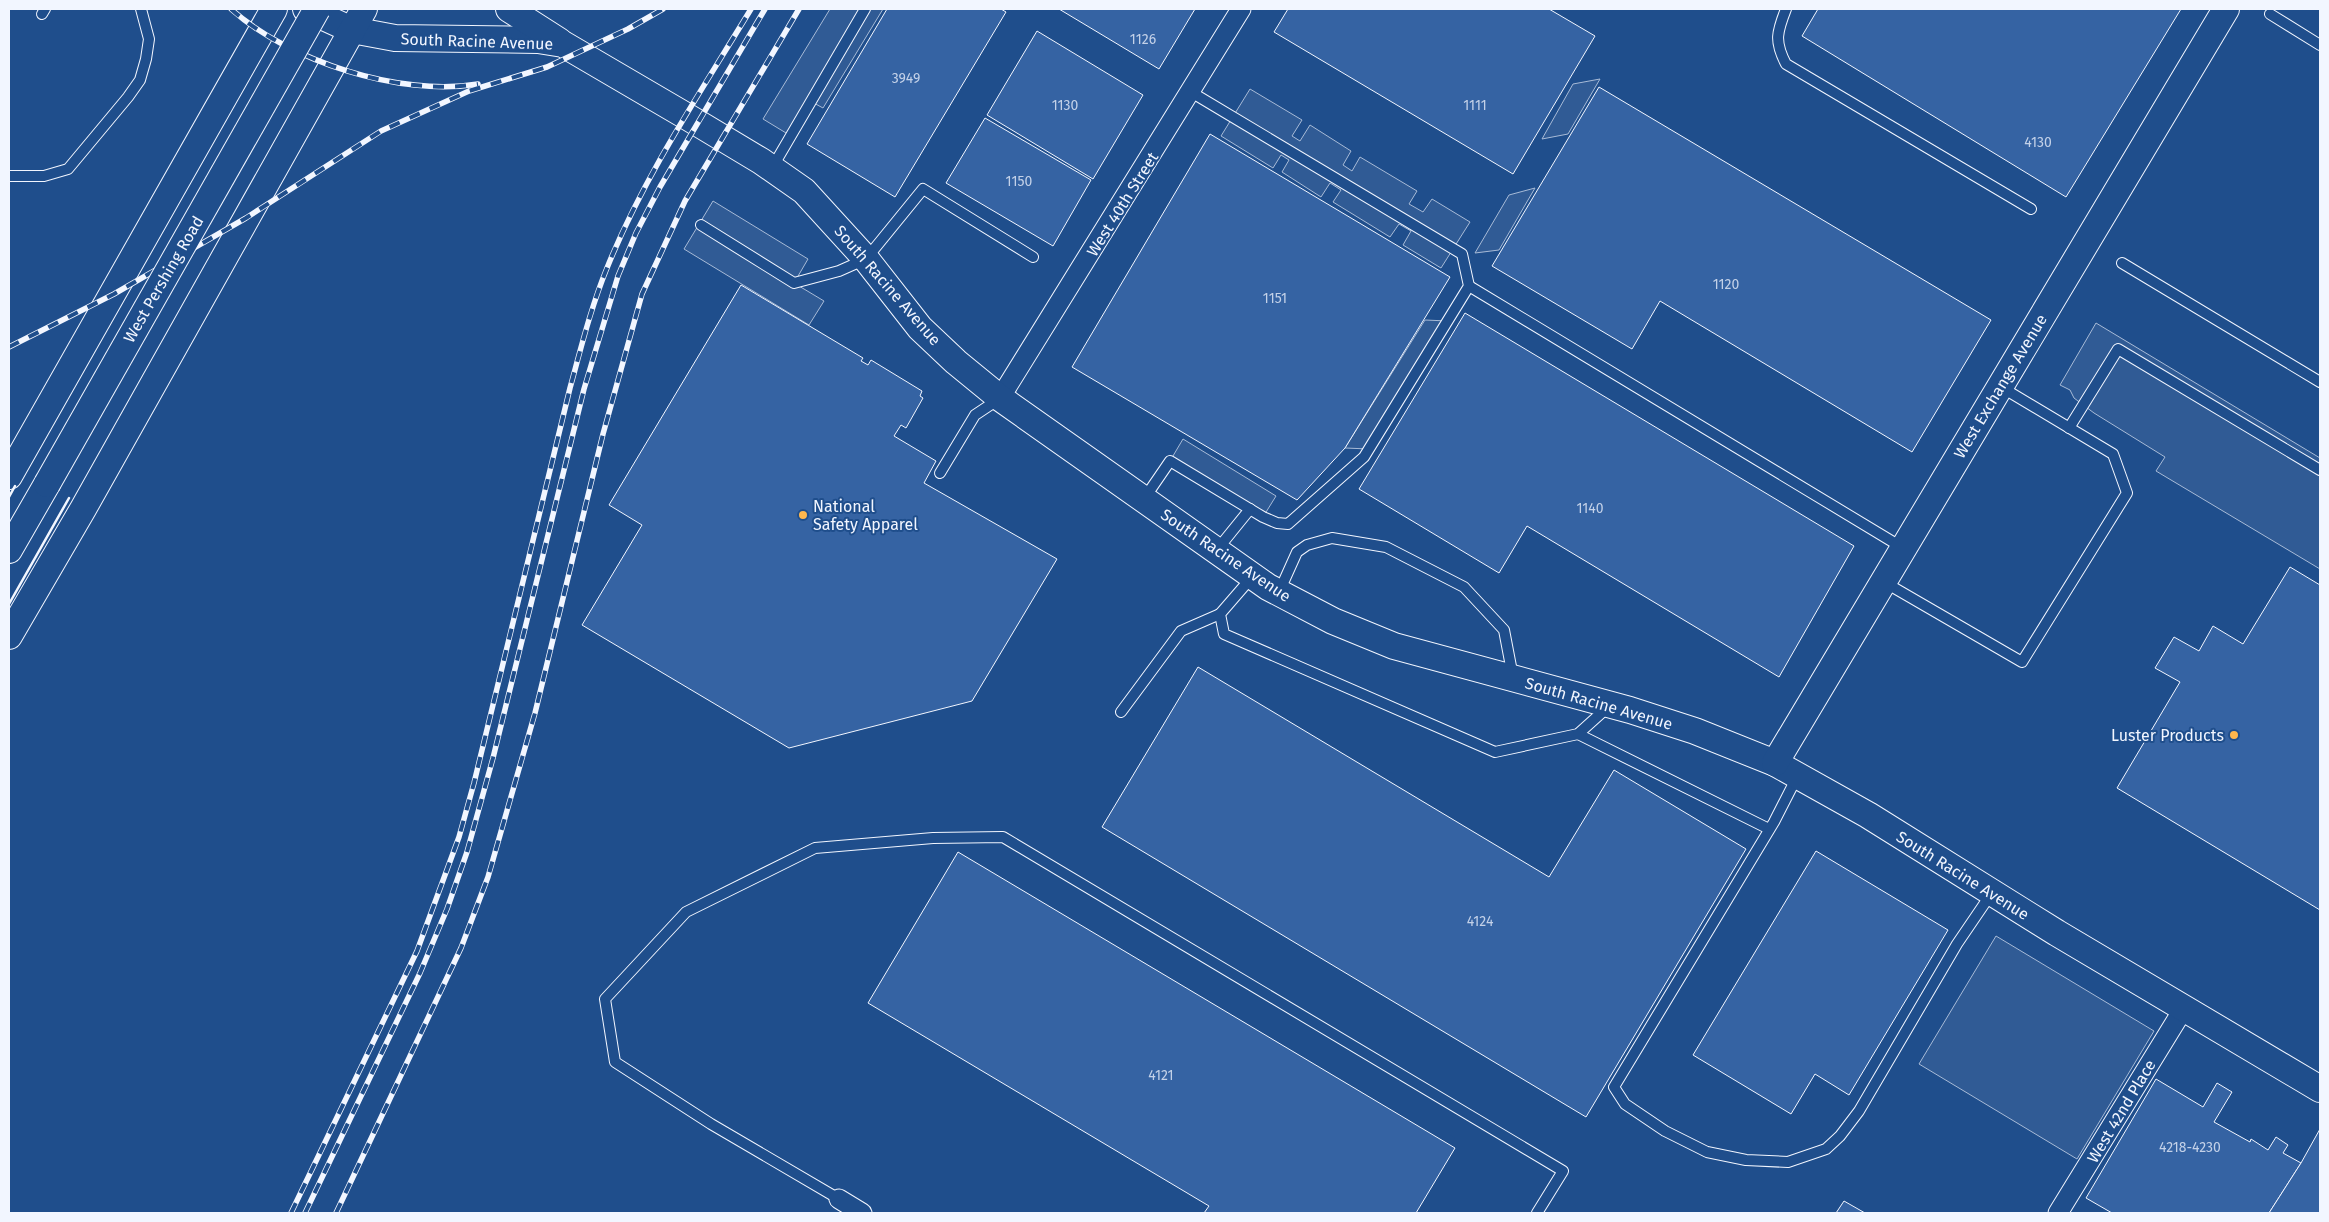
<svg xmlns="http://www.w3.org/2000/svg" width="2329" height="1222" font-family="'Fira Sans',sans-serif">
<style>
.built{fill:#305b95;stroke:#a8bbd7}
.building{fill:#3563a3;stroke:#f2f6ff}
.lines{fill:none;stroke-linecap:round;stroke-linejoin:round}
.lane-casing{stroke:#f2f6ff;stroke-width:12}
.street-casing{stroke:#f2f6ff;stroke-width:21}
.secondary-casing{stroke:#f2f6ff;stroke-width:28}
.lane{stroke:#1f4e8c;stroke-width:10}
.street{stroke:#1f4e8c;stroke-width:19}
.secondary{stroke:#1f4e8c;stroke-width:26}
.rail-casing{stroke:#f2f6ff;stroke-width:5.5}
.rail{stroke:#1f4e8c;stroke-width:4;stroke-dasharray:11;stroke-linecap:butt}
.secondary-bridge-casing{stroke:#f2f6ff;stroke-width:28;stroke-linecap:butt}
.secondary-bridge{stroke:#1f4e8c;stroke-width:26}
.wall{stroke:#f2f6ff;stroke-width:2.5}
.poi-dot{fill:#ffb74d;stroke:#1f4e8c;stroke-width:2}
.labels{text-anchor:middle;stroke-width:4;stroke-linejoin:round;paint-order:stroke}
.number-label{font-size:14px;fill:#c3d1e8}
.street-label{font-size:16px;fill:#f2f6ff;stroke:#1f4e8c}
.poi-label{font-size:16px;fill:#f2f6ff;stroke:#1f4e8c;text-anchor:start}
</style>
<rect width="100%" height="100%" fill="#1f4e8c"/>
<g class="built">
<path d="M830 9H883L823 108 812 102 791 136 763 119Z"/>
<path d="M1600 79 1568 134 1542 139 1573 84Z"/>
<path d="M1250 89 1302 120 1292 136 1300 141 1310 125 1351 151 1343 165 1352 171 1360 157 1417 191 1409 204 1423 212 1432 199 1470 222 1441 268 1403 245 1411 231 1399 224 1390 237 1333 202 1341 190 1330 183 1321 197 1282 172 1289 160 1281 155 1273 168 1221 136Z"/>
<path d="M1535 188 1499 250 1475 253 1509 195Z"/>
<path d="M713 201 808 259 794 283 824 301 809 325 684 249Z"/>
<path d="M1425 320 1448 321 1369 449 1345 448Z"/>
<path d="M2096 323 2320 458V569L2156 471 2165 457 2094 413 2074 398 2070 390 2060 385Z"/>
<path d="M1183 439 1276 496 1263 517 1170 461Z"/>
<path d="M1996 936 2154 1031 2077 1159 1919 1064Z"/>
</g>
<g class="building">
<path d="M887 9H1001L1006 12 895 197 807 144Z"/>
<path d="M1059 9H1195L1159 69Z"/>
<path d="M1288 9H1549L1595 36 1513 174 1274 32Z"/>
<path d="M1818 9H2181L2066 197 1802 36Z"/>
<path d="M1037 31 1143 95 1093 179 987 115Z"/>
<path d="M1599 87 1991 320 1912 452 1660 301 1632 349 1492 266Z"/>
<path d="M985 118 1091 180 1053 246 946 183Z"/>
<path d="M1210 134 1450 277 1345 448 1297 500 1072 367Z"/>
<path d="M741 285 863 358 861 361 868 365 871 360 922 391 920 396 923 398 906 428 901 425 894 436 936 461 924 483 1057 559 972 701 789 748 582 625 642 525 609 505Z"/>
<path d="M1465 313 1854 546 1779 677 1527 526 1499 573 1359 489Z"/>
<path d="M2290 567 2320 585V910L2117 788 2180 682 2155 668 2174 637 2199 651 2213 626 2243 644Z"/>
<path d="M1198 667 1549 877 1614 770 1746 849 1586 1117 1102 827Z"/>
<path d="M1816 851 1948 930 1849 1095 1815 1074 1791 1114 1693 1055Z"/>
<path d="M958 852 1455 1148 1416 1213H1204L1209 1206 868 1003Z"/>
<path d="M2156 1079 2203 1107 2217 1083 2232 1092 2214 1122 2250 1142 2251 1139 2268 1150 2276 1137 2288 1145 2283 1153 2301 1163 2269 1213H2112L2086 1198Z"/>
<path d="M2320 1129V1213H2269L2301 1163Z"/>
<path d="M1844 1201 1865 1213H1836Z"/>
</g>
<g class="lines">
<defs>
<g id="lane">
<path d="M1786 9C1777 32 1774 41 1786 64L2031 209"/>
<path d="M42 14 45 9"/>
<path d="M2270 14 2320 45"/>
<path d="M772 168 865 9"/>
<path d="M9 176H44L68 169 128 97 140 80 146 59 149 39 141 9"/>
<path d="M701 225 794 283 839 271 866 259 923 189 1033 257"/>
<path d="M2122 263 2320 382"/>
<path d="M1469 286 1903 548"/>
<path d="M2069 428 2118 349 2320 470"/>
<path d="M940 473 975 415 999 399"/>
<path d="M1144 499 1170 461 1263 517 1277 523 1288 524 1364 457 1469 286 1462 254 1191 92"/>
<path d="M1216 551 1250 509"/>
<path d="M1252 577 1220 614 1224 634 1495 752 1578 734 1608 707"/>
<path d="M1884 582 2022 662 2127 493 2113 454 2001 387"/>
<path d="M1279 592 1297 552 1307 545 1332 538 1386 547 1464 587 1504 630 1513 677"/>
<path d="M1121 712 1181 631 1220 614"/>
<path d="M1578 734 1769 829"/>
<path d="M1797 777 1774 822 1614 1087 1625 1104 1665 1131 1707 1152 1746 1160 1788 1162 1826 1149 1840 1136 1859 1111 1957 944 1991 894"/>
<path d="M839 1199 711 1124 615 1062 605 999 686 912 815 848 933 838 1003 837 1563 1171 1537 1213"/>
</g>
<g id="street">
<path d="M1000 398 1241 9"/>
<path d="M839 1199 862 1213"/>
<path d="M2058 1213 2184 1008"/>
</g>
<g id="secondary">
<path d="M306 9 352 30 395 38 538 40 563 44 686 116 761 161 804 191 866 259 920 328 956 362 1000 398 1268 587 1333 621 1394 646 1630 710 1695 731 1775 763 1868 815 2057 933 2320 1089"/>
<path d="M509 9 559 41"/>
<path d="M9 476 274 9"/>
<path d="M9 550 47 484"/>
<path d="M9 636 83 509 364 9"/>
<path d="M1775 763 2226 9"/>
</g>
</defs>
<use href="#lane" class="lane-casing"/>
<use href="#street" class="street-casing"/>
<use href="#secondary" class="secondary-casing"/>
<use href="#lane" class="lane"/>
<use href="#street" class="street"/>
<use href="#secondary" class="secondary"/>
<defs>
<g id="rail">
<path d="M231 9C289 61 400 97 478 84"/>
<path d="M9 347 114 294 246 218 381 131 469 91 547 67 628 29 663 9"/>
<path d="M291 1213 417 951 459 837 474 783 570 388C581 348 591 307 607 268 644 176 700 93 751 9"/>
<path d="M305 1213 420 973 447 909 467 852 493 758 584 389 618 276 636 233 660 187 765 9"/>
<path d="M336 1213 461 948 488 877 535 713 603 434 642 294 685 201 799 9"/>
</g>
</defs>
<use href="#rail" class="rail-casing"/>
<use href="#rail" class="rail"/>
<defs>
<path id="secondary-bridge" d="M47 484 317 9"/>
</defs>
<use href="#secondary-bridge" class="secondary-bridge-casing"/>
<use href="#secondary-bridge" class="secondary-bridge"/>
<g class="wall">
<path d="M9 497 15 486"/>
<path d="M9 604 69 498"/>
</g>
</g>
<g class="poi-dot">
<circle cx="803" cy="515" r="5"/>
<circle cx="2234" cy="735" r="5"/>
</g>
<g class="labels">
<g class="number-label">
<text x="1143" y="44">1126</text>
<text x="906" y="83">3949</text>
<text x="1065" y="110">1130</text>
<text x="1475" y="110">1111</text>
<text x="2038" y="147">4130</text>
<text x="1019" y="186">1150</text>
<text x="1726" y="289">1120</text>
<text x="1275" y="303">1151</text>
<text x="1590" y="513">1140</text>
<text x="1480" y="926">4124</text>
<text x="1161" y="1080">4121</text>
<text x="2190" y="1152">4218-4230</text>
</g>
<g class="street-label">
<text transform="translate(477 41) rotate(2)" y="6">South Racine Avenue</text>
<text transform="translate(1122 204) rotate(-58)" y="6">West 40th Street</text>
<text transform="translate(163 279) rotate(-60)" y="6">West Pershing Road</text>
<text transform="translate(888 285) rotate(49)" y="6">South Racine Avenue</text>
<text transform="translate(2000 386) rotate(-59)" y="6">West Exchange Avenue</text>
<text transform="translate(1226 555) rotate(34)" y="6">South Racine Avenue</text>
<text transform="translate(1599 703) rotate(16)" y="6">South Racine Avenue</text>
<text transform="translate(1963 875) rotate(32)" y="6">South Racine Avenue</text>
<text transform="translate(2121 1111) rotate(-59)" y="6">West 42nd Place</text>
</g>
<g class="poi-label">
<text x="813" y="512">National<tspan x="813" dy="18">Safety Apparel</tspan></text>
<text x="2224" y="741" text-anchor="end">Luster Products</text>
</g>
</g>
<rect width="2329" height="1222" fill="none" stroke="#f2f6ff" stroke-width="20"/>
</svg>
